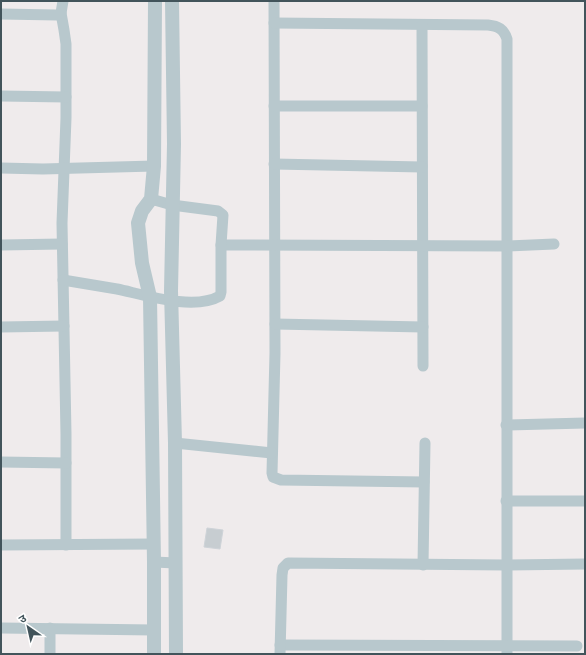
<svg xmlns="http://www.w3.org/2000/svg" width="586" height="655" font-family="'Fira Sans','Noto Sans Devanagari',sans-serif">
<style>
.building{fill:#c7cdd1;stroke:#ced3d8}
.lines{fill:none;stroke-linecap:round;stroke-linejoin:round}
.minor{stroke:#b8c8cd;stroke-width:11}
.tertiary{stroke:#b8c8cd;stroke-width:14}
</style>
<rect width="100%" height="100%" fill="#efebec"/>
<path class="building" d="M207 528 223 530 220 549 204 547Z"/>
<g class="lines">
<g class="minor">
<path d="M274 1 275 353 272 473 273 477 281 480 424 482"/>
<path d="M61 13 64 30 66 44V118L62 223 66 434V545"/>
<path d="M1 14 57 15 61 13 63 1"/>
<path d="M274 23 488 25C498 26 504 29 507 39V654"/>
<path d="M422 25 423 366"/>
<path d="M1 96 66 97"/>
<path d="M274 106H422"/>
<path d="M274 164 422 167"/>
<path d="M1 168 43 169 154 166"/>
<path d="M1 245 62 244"/>
<path d="M221 245 506 246 554 244"/>
<path d="M63 280C81 283 99 286 117 289 145 295 194 311 220 296L221 292V245L223 215 218 211 172 205 151 199"/>
<path d="M275 324 423 327"/>
<path d="M1 327 64 326"/>
<path d="M506 425 585 423"/>
<path d="M175 443 272 453"/>
<path d="M1 462 66 463"/>
<path d="M506 501H585"/>
<path d="M1 545 154 544"/>
<path d="M154 562 176 563"/>
<path d="M423 565 425 443"/>
<path d="M1 628 154 630"/>
<path d="M280 645 577 646"/>
<path d="M50 654V628"/>
<path d="M280 654 282 575 283 568 288 563 506 565 585 564"/>
</g>
<g class="tertiary">
<path d="M172 1 174 144 171 291 175 443 176 654"/>
<path d="M154 654V562L150 297 142 263 138 223 142 211 151 199 154 166 155 1"/>
</g>
</g>
<rect width="586" height="655" fill="none" stroke="#42545b" stroke-width="4"/>
<g transform="translate(28 627) rotate(326)" stroke="#ffffff" stroke-width="3" paint-order="stroke">
<path d="M0-3L7 15L0 10L-7 15Z" fill="#42545b"/>
<text y="-6" font-size="11" font-weight="bold" text-anchor="middle" fill="#42545b">उ</text>
</g>
</svg>
